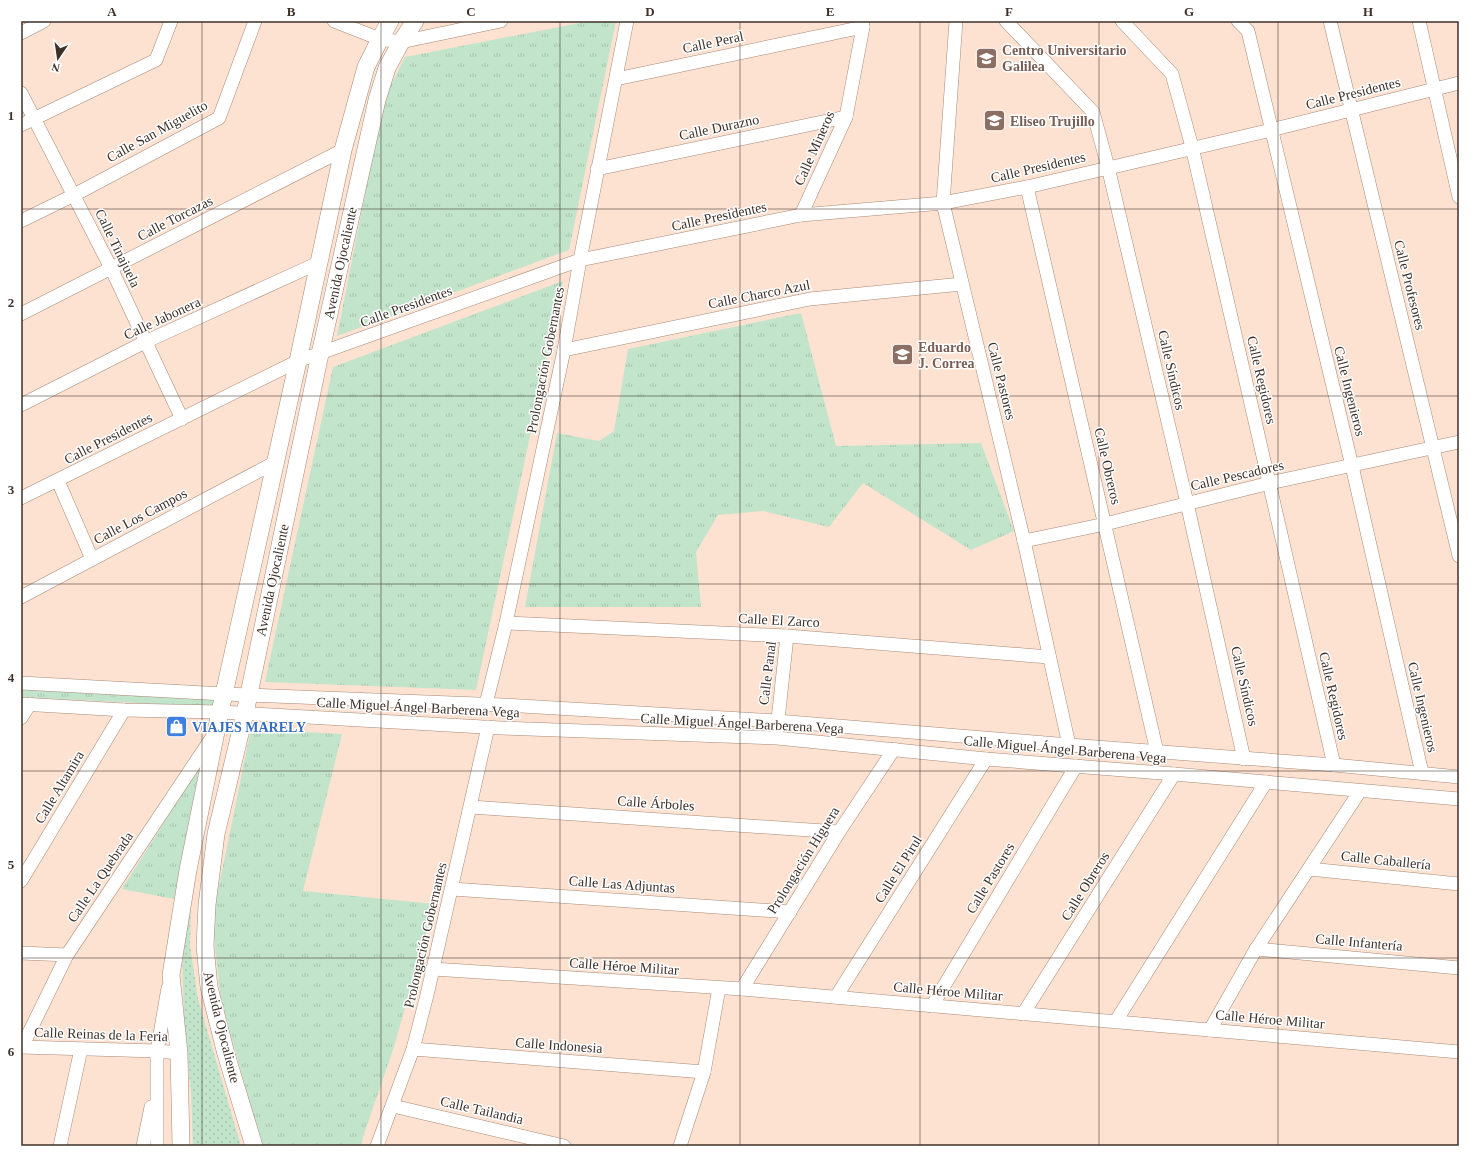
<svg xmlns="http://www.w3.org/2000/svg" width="1480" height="1167" font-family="'Times New Roman',serif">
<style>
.grass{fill:url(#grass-dots)}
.park{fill:url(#park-tufts)}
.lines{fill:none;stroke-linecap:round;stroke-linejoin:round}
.minor-casing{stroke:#a98976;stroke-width:14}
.major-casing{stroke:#a98976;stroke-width:18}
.minor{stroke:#fff;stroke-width:13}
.major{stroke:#fff;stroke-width:17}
.grid{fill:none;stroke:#3e3029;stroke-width:1;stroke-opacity:0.55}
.labels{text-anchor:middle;stroke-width:3;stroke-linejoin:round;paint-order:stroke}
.street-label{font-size:14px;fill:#3e3029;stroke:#fff}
.education-label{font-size:14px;font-weight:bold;fill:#785e54;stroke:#fff;text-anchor:start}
.shop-label{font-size:14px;font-weight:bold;fill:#366cbe;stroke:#fff;text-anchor:start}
.neatline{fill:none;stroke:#3e3029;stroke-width:1.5}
.grid-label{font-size:13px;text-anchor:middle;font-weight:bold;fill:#3e3029}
</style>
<defs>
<pattern id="grass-dots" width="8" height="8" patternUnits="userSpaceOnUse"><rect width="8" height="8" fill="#c2e4ca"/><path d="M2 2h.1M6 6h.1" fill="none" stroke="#a8c4ae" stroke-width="1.8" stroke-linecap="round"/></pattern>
<pattern id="park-tufts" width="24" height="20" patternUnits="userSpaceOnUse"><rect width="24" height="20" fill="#c2e4ca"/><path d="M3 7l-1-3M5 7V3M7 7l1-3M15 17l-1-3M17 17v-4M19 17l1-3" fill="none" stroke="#a8c4ae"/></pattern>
</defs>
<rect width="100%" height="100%" fill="#fde2d1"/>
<path class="grass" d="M191 899 190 946 198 999 241 1146H193L191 1092 184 1022 182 949Z"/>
<g class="park">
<path d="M590 21H616L569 250 337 336 384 99 405 57Z"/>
<path d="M563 281 476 690 265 682 333 367Z"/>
<path d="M801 313 836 446 981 443 1014 531 971 550 863 483 829 527 763 511 718 515 696 552 701 607H525L557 433 599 441 614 431 628 349Z"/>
<path d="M21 689 215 698V707L21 697Z"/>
<path d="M251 729 342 734 303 891 435 904 393 1050 364 1134 361 1146H262L221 1000 212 920Z"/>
<path d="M201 764 174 899 122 889Z"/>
</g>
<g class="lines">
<defs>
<g id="minor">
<path d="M334 21 380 39 401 42 501 21"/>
<path d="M956 21 943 203 1024 541 1069 745"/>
<path d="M1006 21 1093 112 1108 167 1187 503 1244 759"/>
<path d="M1122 21 1172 74 1192 147 1334 765"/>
<path d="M1238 21 1248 31 1352 466 1422 773"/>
<path d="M1330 21 1459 556"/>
<path d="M1419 21 1459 197"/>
<path d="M21 33 44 21"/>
<path d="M616 79 863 27"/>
<path d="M21 93 111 268 182 419"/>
<path d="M21 125 156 60 171 21"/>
<path d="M597 169 846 117"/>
<path d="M1027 187 1157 752"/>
<path d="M801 215 846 117 863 27 862 21"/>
<path d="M21 221 74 195 219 118 255 21"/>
<path d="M21 314 343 150"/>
<path d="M564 350 810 299 962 284"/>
<path d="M21 405 145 342 318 263"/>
<path d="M58 481 92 559"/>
<path d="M21 498 298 361 580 260 801 215 943 203 1027 187 1271 130 1459 83"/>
<path d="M1024 541 1105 524 1270 483 1459 442"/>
<path d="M21 597 274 463"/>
<path d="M506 623 787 636 1049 657"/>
<path d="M21 683 224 694 503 705 777 721 1069 745 1334 765 1459 777"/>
<path d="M21 704 124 710 220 712 501 728 777 738 986 759 1174 774 1459 799"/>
<path d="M486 704 506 623 564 350 580 260 627 21"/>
<path d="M21 718 30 704"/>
<path d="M777 729 787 636"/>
<path d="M471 807 839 832"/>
<path d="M1309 869 1459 884"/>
<path d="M21 881 124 710"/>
<path d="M452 889 790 912"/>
<path d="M1256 949 1459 968"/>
<path d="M21 953 67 955"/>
<path d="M433 969 742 989 1459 1052"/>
<path d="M742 989 839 832 894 749"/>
<path d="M836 997 986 759"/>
<path d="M932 1006 1076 766"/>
<path d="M1023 1014 1174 774"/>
<path d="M1116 1021 1266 782"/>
<path d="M1210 1030 1256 949 1360 791"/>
<path d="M21 1047 157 1051 179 1053"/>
<path d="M22 1047 67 955 213 736"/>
<path d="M413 1049 704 1072"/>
<path d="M393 1106 564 1146"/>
<path d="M60 1146 81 1049"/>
<path d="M143 1146 151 1107"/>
<path d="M157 1146V1051L168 988"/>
<path d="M377 1146 413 1049 427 995 488 727"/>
<path d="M680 1146 704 1072 719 988"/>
</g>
<g id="major">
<path d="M181 1146 179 1053 171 975 188 870 220 712 298 361 343 150 366 67 380 39 390 21"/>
<path d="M254 1146 226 1054 209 987 205 946 207 905 216 834 245 713 320 354 377 100 387 68 401 42 415 21"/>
</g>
</defs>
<use href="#minor" class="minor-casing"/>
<use href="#major" class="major-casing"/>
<use href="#minor" class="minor"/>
<use href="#major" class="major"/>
</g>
<path class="grid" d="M202 21V1146M381 21V1146M560 21V1146M740 21V1146M920 21V1146M1099 21V1146M1278 21V1146M21 209H1459M21 396H1459M21 584H1459M21 771H1459M21 958H1459"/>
<defs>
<symbol id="university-square" viewBox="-11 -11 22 22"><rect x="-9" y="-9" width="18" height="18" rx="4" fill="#8d6e63" stroke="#fff"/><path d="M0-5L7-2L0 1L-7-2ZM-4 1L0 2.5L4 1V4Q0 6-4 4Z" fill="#fff"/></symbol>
<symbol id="school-square" viewBox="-11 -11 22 22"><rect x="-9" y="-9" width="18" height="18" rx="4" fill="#8d6e63" stroke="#fff"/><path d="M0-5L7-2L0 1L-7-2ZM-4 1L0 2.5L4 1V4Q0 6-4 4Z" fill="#fff"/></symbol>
<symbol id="shop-square" viewBox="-11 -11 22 22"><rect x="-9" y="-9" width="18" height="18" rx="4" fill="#3f7fe0" stroke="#fff"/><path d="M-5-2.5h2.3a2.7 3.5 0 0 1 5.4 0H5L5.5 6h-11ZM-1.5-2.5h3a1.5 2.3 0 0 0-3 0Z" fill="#fff"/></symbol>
</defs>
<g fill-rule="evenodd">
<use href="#university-square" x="974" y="46" width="25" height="25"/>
<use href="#school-square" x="982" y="108" width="25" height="25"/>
<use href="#school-square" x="890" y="342" width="25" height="25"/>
<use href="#shop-square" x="164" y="714" width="25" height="25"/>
</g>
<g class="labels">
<g class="street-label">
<text transform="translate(713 42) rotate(-12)" y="5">Calle Peral</text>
<text transform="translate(1353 93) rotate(-14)" y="5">Calle Presidentes</text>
<text transform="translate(719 127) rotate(-12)" y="5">Calle Durazno</text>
<text transform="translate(157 131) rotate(-29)" y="5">Calle San Miguelito</text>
<text transform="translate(814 148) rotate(-66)" y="5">Calle Mineros</text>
<text transform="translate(1038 167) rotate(-13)" y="5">Calle Presidentes</text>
<text transform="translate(719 216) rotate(-12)" y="5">Calle Presidentes</text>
<text transform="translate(175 218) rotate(-27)" y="5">Calle Torcazas</text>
<text transform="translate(118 248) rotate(64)" y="5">Calle Tinajuela</text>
<text transform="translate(340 263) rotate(-78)" y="5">Avenida Ojocaliente</text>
<text transform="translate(1410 285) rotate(76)" y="5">Calle Profesores</text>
<text transform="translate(759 294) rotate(-11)" y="5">Calle Charco Azul</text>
<text transform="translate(406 306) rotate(-20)" y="5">Calle Presidentes</text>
<text transform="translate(162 318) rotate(-25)" y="5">Calle Jabonera</text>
<text transform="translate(545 360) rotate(-79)" y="5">Prolongación Gobernantes</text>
<text transform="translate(1172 370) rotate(77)" y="5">Calle Síndicos</text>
<text transform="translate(1262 380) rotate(77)" y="5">Calle Regidores</text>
<text transform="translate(1002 381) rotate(76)" y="5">Calle Pastores</text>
<text transform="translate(1350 391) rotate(76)" y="5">Calle Ingenieros</text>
<text transform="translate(108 438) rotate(-27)" y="5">Calle Presidentes</text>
<text transform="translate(1108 466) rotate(77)" y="5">Calle Obreros</text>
<text transform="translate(1237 475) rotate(-13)" y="5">Calle Pescadores</text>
<text transform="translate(140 516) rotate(-28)" y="5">Calle Los Campos</text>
<text transform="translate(272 580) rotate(-78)" y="5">Avenida Ojocaliente</text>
<text transform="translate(779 620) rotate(3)" y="5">Calle El Zarco</text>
<text transform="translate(767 673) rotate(-83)" y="5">Calle Panal</text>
<text transform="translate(1245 686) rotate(77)" y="5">Calle Síndicos</text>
<text transform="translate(1334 696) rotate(77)" y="5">Calle Regidores</text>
<text transform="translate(418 707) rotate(3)" y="5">Calle Miguel Ángel Barberena Vega</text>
<text transform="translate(1423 707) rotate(77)" y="5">Calle Ingenieros</text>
<text transform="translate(742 723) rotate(3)" y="5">Calle Miguel Ángel Barberena Vega</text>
<text transform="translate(1065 749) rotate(5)" y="5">Calle Miguel Ángel Barberena Vega</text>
<text transform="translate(59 787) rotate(-59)" y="5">Calle Altamira</text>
<text transform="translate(656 803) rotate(4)" y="5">Calle Árboles</text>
<text transform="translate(803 860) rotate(-58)" y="5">Prolongación Higuera</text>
<text transform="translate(1386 860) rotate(6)" y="5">Calle Caballería</text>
<text transform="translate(898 869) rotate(-58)" y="5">Calle El Pirul</text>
<text transform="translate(100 877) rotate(-56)" y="5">Calle La Quebrada</text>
<text transform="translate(990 878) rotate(-59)" y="5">Calle Pastores</text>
<text transform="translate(622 884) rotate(4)" y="5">Calle Las Adjuntas</text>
<text transform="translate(1085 886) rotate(-58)" y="5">Calle Obreros</text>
<text transform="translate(425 935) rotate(-77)" y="5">Prolongación Gobernantes</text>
<text transform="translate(1359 942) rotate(5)" y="5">Calle Infantería</text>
<text transform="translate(624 966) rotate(4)" y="5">Calle Héroe Militar</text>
<text transform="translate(948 991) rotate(5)" y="5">Calle Héroe Militar</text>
<text transform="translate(1270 1019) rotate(5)" y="5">Calle Héroe Militar</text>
<text transform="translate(222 1027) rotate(76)" y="5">Avenida Ojocaliente</text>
<text transform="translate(101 1034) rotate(2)" y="5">Calle Reinas de la Feria</text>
<text transform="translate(559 1045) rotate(4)" y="5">Calle Indonesia</text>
<text transform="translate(482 1110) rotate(13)" y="5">Calle Tailandia</text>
</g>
<g class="education-label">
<text x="1002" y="55">Centro Universitario<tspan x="1002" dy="16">Galilea</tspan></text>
<text x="1010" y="126">Eliseo Trujillo</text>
<text x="918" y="352">Eduardo<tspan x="918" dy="16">J. Correa</tspan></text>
</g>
<g class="shop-label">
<text x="192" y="732">VIAJES MARELY</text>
</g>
</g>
<rect width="1480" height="1167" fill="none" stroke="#ffffff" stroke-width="44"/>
<g transform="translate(58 58) rotate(193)" stroke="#ffffff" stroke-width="3" paint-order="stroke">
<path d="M0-3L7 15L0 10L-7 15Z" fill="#3e3029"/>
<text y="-6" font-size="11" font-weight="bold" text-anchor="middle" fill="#3e3029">N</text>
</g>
<rect x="22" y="22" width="1436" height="1123" class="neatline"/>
<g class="grid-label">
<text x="112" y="16">A</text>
<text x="291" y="16">B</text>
<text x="471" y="16">C</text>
<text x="650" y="16">D</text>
<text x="830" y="16">E</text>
<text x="1009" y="16">F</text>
<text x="1189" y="16">G</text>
<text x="1368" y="16">H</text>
<text x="11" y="120">1</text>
<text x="11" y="307">2</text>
<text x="11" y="494">3</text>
<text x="11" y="682">4</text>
<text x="11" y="869">5</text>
<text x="11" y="1056">6</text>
</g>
</svg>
